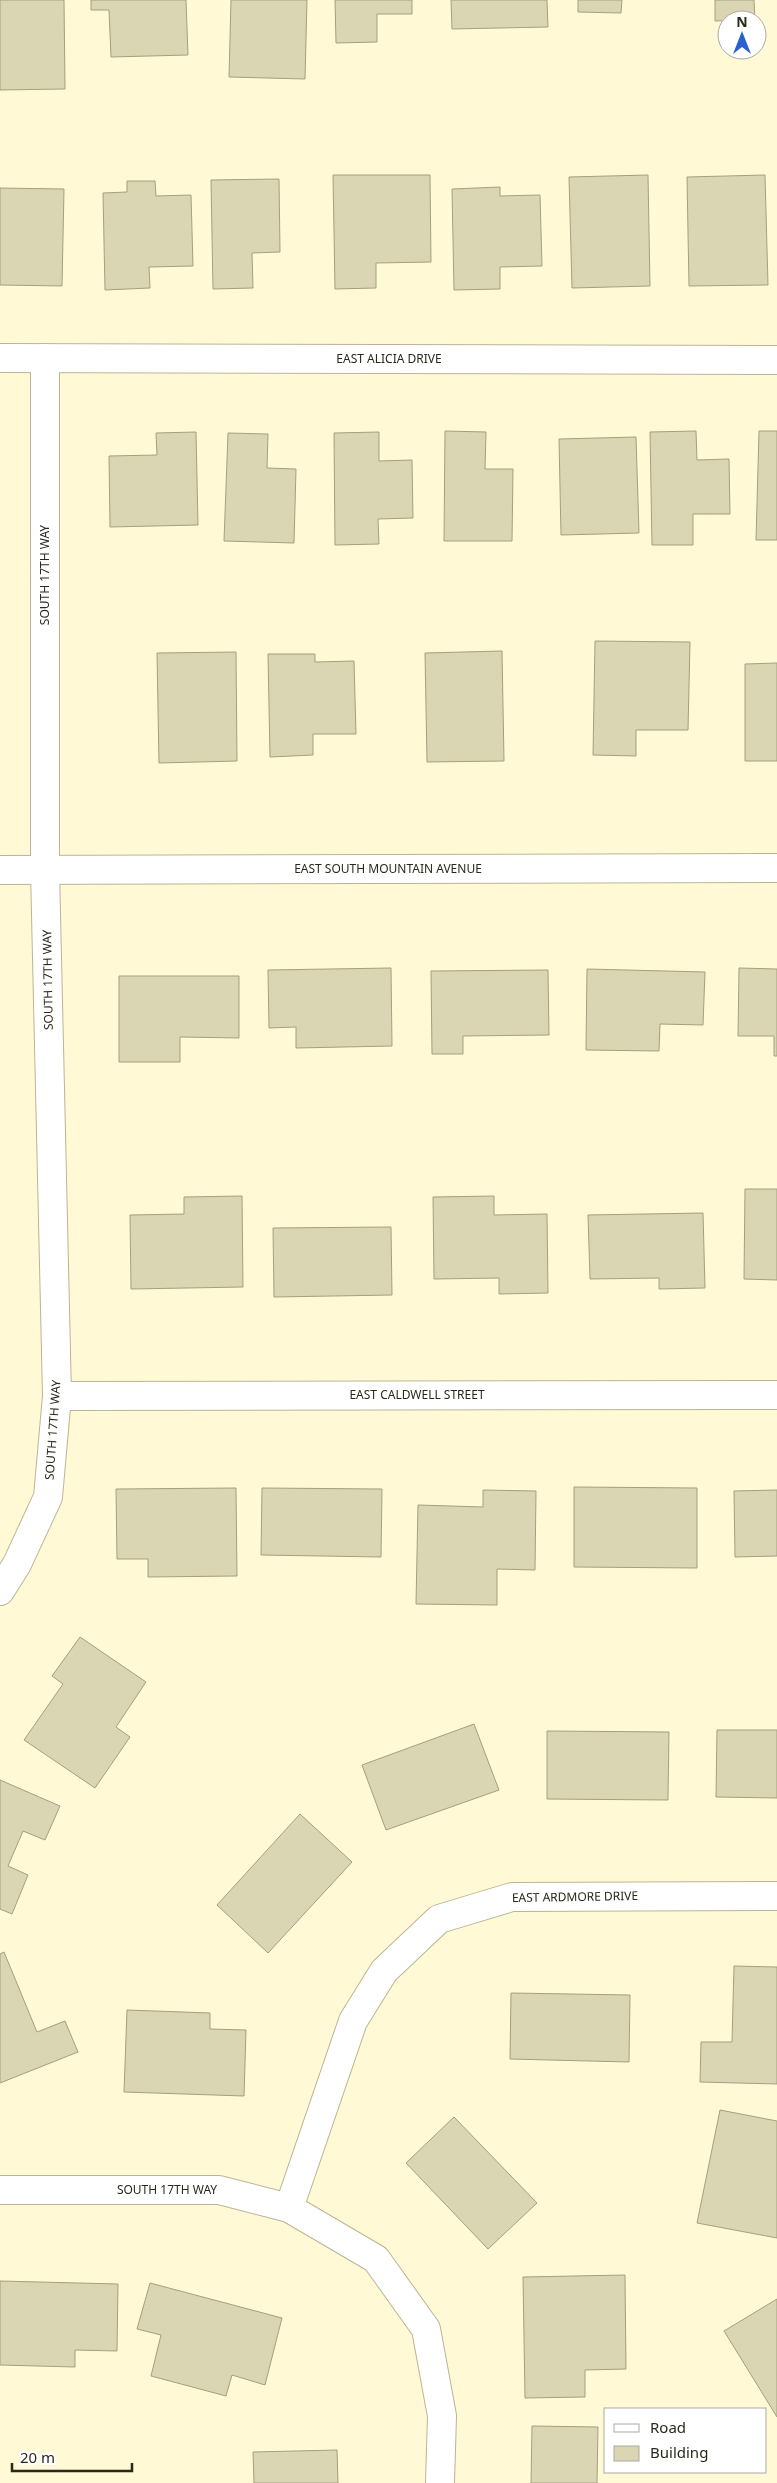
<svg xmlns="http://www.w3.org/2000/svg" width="777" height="2483" font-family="'Noto Sans',sans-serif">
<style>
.building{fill:#dad5b3;stroke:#a59f7f}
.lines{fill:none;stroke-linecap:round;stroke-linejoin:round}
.minor-casing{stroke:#bab594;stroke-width:30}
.minor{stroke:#fff;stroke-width:28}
.labels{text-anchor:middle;stroke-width:5;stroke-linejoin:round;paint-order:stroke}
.street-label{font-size:12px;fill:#2b281b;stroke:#fff}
</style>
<rect width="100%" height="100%" fill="#fff9d6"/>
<g class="building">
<path d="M0 0H64L65 89 0 90Z"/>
<path d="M91 0H186L188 55 111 57 109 10H91Z"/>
<path d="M231 0H307L305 79 229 77Z"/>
<path d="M335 0H412V14H377V42L336 43Z"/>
<path d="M451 0H547L548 27 452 29Z"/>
<path d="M578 0H622L621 13 578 12Z"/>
<path d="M715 0H754L755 20 715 21Z"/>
<path d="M333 175H430L431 262 376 263V288L335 289Z"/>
<path d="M648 175 650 286 572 288 569 177Z"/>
<path d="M765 175 768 285 689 286 687 177Z"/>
<path d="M279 179 280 252 252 253 253 288 213 289 211 180Z"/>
<path d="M127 181H155L156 196 191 195 193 266 149 267 150 288 105 290 103 193 127 192Z"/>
<path d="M500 187V196L540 195 542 266 500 267V289L454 290 452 189Z"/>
<path d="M0 188 64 189 62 286 0 285Z"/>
<path d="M445 431 486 432 485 469H513L512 541H444Z"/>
<path d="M696 431 697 460 729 459 730 514H693V545H652L650 432Z"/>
<path d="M759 431H777V540H756Z"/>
<path d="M196 432 198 525 110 527 109 456 157 455 156 433Z"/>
<path d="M379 432V461L412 460 413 518 378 519 379 544 335 545 334 433Z"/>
<path d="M228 433 268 434 267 468 296 469 294 543 224 541Z"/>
<path d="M636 437 639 533 561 535 559 439Z"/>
<path d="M595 641 690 642 688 730H636V756L593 755Z"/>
<path d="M502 651 504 761 427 762 425 653Z"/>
<path d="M236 652 237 761 159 763 157 653Z"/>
<path d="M268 654H315V662L354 661 356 734H313V755L270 757Z"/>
<path d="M777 663V761H745V664Z"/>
<path d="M391 968 392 1046 296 1048V1027L269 1028 268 970Z"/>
<path d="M739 968 777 969V1056H774V1036H738Z"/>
<path d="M587 969 705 972 703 1025 660 1024 659 1051 586 1050Z"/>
<path d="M548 970 549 1035 463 1036V1054H432L431 971Z"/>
<path d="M119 976H239V1038L180 1037V1062H119Z"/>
<path d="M745 1189H777V1280L744 1279Z"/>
<path d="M242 1196 243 1287 131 1289 130 1215 184 1214V1197Z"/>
<path d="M494 1196V1215L547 1214 548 1293 499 1294V1278L434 1279 433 1197Z"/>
<path d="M703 1213 705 1288 659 1289V1278L590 1279 588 1215Z"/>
<path d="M391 1227 392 1295 274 1297 273 1228Z"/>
<path d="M574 1487 697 1488V1568L574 1567Z"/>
<path d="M236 1488 237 1576 148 1577V1559H117L116 1489Z"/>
<path d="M262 1488 382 1489 381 1557 261 1555Z"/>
<path d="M483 1490 536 1491 535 1570 497 1569V1605L416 1604 418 1505 483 1507Z"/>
<path d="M777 1490V1556L735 1557 734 1491Z"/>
<path d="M80 1637 146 1682 116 1727 130 1737 95 1788 24 1740 63 1684 52 1676Z"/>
<path d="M474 1724 499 1790 386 1830 362 1765Z"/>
<path d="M717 1730H777V1798L716 1797Z"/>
<path d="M547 1731 669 1732 668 1800 547 1799Z"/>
<path d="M0 1780 60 1806 45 1840 23 1831 8 1866 28 1875 12 1914 0 1909Z"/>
<path d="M300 1814 352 1862 268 1953 217 1905Z"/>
<path d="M4 1952 37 2032 65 2021 78 2052 0 2083V1954Z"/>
<path d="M734 1966 777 1967V2084L700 2082 701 2042H732Z"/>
<path d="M511 1993 630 1995 629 2062 510 2059Z"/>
<path d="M127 2010 210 2013V2029L246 2030 244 2096 124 2092Z"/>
<path d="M720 2110 777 2121V2238L697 2223Z"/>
<path d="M454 2117 537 2203 488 2249 406 2163Z"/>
<path d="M625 2275 626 2369 585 2370V2397L525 2398 523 2277Z"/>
<path d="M0 2281 118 2284 117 2351 75 2350V2367L0 2365Z"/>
<path d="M150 2283 282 2318 265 2385 232 2375 226 2396 151 2376 161 2335 137 2329Z"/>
<path d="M777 2299V2417L724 2331Z"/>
<path d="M532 2426 598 2427 597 2483H531Z"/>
<path d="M337 2450 338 2483H254L253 2452Z"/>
</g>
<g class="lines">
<defs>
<g id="minor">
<path d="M0 358 777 360"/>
<path d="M0 870 777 868"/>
<path d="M57 1396 777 1395"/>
<path d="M0 1591 17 1564 48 1497 57 1396 45 870V358"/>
<path d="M0 2190H219L289 2208 376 2259 426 2329 442 2416 440 2483"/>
<path d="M289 2208 353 2021 384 1971 439 1919 512 1897 777 1896"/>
</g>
</defs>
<use href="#minor" class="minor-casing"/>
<use href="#minor" class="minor"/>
</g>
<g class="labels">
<g class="street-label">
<text x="389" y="363">EAST ALICIA DRIVE</text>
<text transform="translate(45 575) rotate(-90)" y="4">SOUTH 17TH WAY</text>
<text x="388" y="873">EAST SOUTH MOUNTAIN AVENUE</text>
<text transform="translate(48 980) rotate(-91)" y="4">SOUTH 17TH WAY</text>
<text x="417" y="1399">EAST CALDWELL STREET</text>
<text transform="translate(53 1430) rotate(-86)" y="4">SOUTH 17TH WAY</text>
<text transform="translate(575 1897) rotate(-1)" y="4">EAST ARDMORE DRIVE</text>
<text x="167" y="2194">SOUTH 17TH WAY</text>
</g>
</g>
<rect x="604" y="2408" width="162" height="65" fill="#ffffff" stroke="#aaa9a4"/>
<rect x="614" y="2424" width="25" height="8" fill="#ffffff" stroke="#aaa9a4"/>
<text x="650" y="2433" font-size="15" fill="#2b281b">Road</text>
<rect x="614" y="2446" width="25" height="15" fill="#dad5b3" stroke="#aaa9a4"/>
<text x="650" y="2458" font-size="15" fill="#2b281b">Building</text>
<g transform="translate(742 35)"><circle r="24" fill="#ffffff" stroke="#aaa9a4"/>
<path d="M0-4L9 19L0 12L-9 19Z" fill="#2b61cf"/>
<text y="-8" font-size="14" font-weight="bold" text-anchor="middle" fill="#2b281b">N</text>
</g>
<path d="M12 2463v8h120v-8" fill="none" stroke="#2b281b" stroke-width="2.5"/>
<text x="20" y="2463" font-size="15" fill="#2b281b" stroke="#ffffff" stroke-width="4" paint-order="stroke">20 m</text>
</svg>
